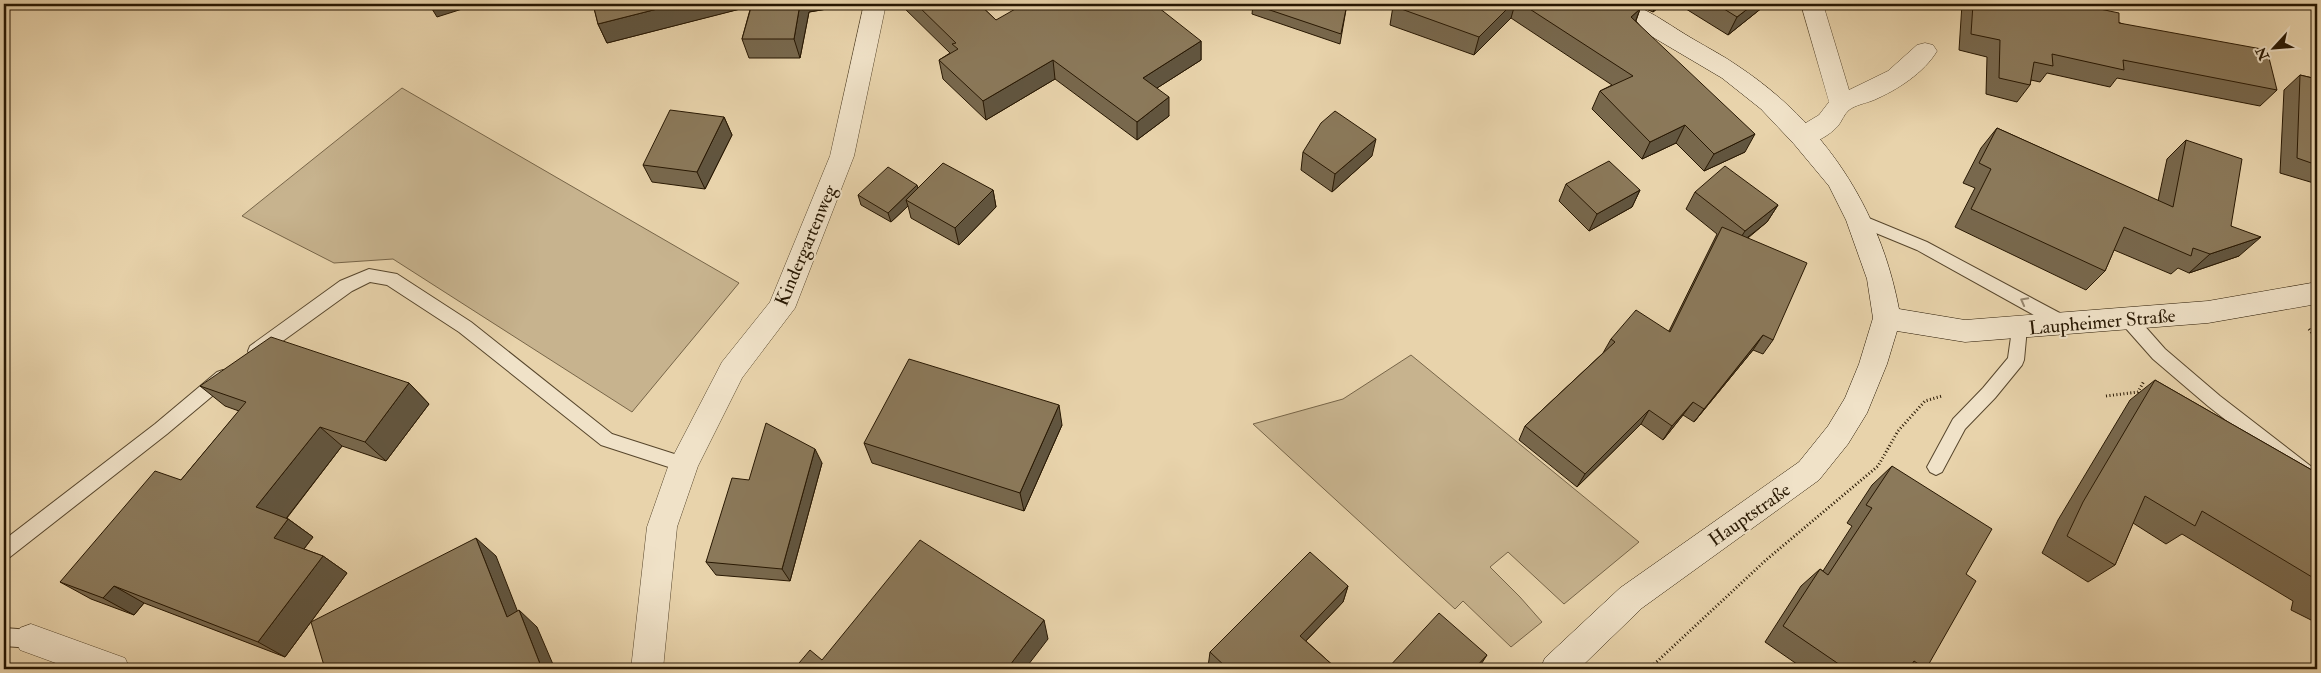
<svg xmlns="http://www.w3.org/2000/svg" width="2321" height="673" font-family="'IM FELL Double Pica',serif">
<style>
.green{fill:#c7b38e;stroke:#776548}
.lines{fill:none;stroke-linecap:round;stroke-linejoin:round}
.lane-casing{stroke:#57462c;stroke-width:2}
.street-casing{stroke:#57462c;stroke-width:1}
.secondary-casing{stroke:#271702;stroke-width:1}
.path{stroke:#271702;stroke-width:3;stroke-dasharray:1 2.5;stroke-linecap:butt}
.lane{fill:#f0e2c8;fill-rule:evenodd}
.street{fill:#f0e2c8;fill-rule:evenodd}
.secondary{fill:#f0e2c8;fill-rule:evenodd}
.wall{fill:#78684d;stroke:#271702}
.shaded-wall{fill:#61553f;stroke:#271702}
.building{fill:#8b795a;stroke:#271702}
.oneway{stroke:#96876f}
.labels{text-anchor:middle;stroke-width:4;stroke-linejoin:round;paint-order:stroke}
.street-label{font-size:19px;fill:#271702;stroke:#f0e2c8}
</style>
<rect width="100%" height="100%" fill="#e8d3ab"/>
<filter id="stains"><feTurbulence type="fractalNoise" baseFrequency=".004" numOctaves="4"/><feColorMatrix values="0 0 0 0 .2 0 0 0 0 .09 0 0 0 0 .02 0 0 0 .5 -.17"/></filter>
<radialGradient id="worn" r=".72"><stop offset=".6" stop-color="#630" stop-opacity="0"/><stop offset="1" stop-color="#630" stop-opacity=".3"/></radialGradient>
<g class="green">
<path d="M402 88 739 283 632 412 393 259 334 263 242 216Z"/>
<path d="M1411 355 1639 542 1564 604 1508 552 1490 567 1520 597 1542 622 1511 647 1463 601 1455 609 1253 424 1343 399Z"/>
</g>
<g class="lines">
<defs>
<g id="lane">
<path d="M1859 214 1927 242 2071 319 2073 324 2071 329 2065 331 2059 329 1917 250 1854 224 1851 220 1854 216Z"/>
<path d="M369 269 397 274 471 322 612 434 690 459 693 464 690 469 684 472 601 445 459 332 387 285 370 282 352 291 262 356 256 358 250 356 248 351 250 346 340 281Z"/>
<path d="M2128 312 2134 314 2165 349 2220 396 2317 471V489L2311 487 2208 406 2153 359 2122 324 2120 319 2122 314Z"/>
<path d="M2019 321 2025 323 2027 328 2024 360 2022 365 1995 398 1965 429 1942 472 1936 475 1930 472 1927 467 1953 419 1983 388 2008 358 2013 323Z"/>
<path d="M223 370 229 372 231 377 229 382 167 434 10 557 4 559V540L155 424 217 372Z"/>
<path d="M4 628 31 630 38 633 40 639 38 645 31 648 4 646Z"/>
</g>
<g id="street">
<path d="M864 4H886L854 156 795 308 742 378 698 466 677 527 663 669H631L647 527 669 464 722 362 770 302 830 156Z"/>
<path d="M1801 4H1823L1849 90 1888 71 1917 45 1925 43 1933 45 1937 51C1924 73 1897 90 1874 100 1867 103 1855 105 1849 110 1844 114 1842 121 1838 126 1828 137 1808 148 1794 144L1791 137 1794 130 1819 115 1829 102Z"/>
<path d="M31 624 125 658 130 669H72L20 650 15 639 20 628Z"/>
</g>
<path id="secondary" d="M1604 4C1612 4 1626 1 1634 5 1654 13 1674 28 1693 39 1708 48 1724 56 1738 66 1824 123 1880 208 1899 309L1965 320 2208 301 2317 282V304L2208 323 1965 342 1897 331 1887 364 1867 413 1848 444 1819 480 1642 608 1579 669H1540L1545 658 1620 588 1799 462 1828 426 1845 398 1859 364 1873 318 1867 279 1846 220 1829 186 1794 144 1761 109 1722 78 1607 10Z"/>
</defs>
<use href="#lane" class="lane-casing"/>
<use href="#street" class="street-casing"/>
<use href="#secondary" class="secondary-casing"/>
<g class="path">
<path d="M2309 329 2317 340"/>
<path d="M2106 396 2138 392 2144 381"/>
<path d="M1649 669 1766 560 1878 466 1898 431 1925 401 1942 396"/>
</g>
<use href="#lane" class="lane"/>
<use href="#street" class="street"/>
<use href="#secondary" class="secondary"/>
</g>
<g class="wall">
<path d="M593 4H857L809 12 800 58H749L742 39 751 6 607 43 598 24Z"/>
<path d="M900 4H979L996 20 1201 41V60L1157 88 1169 116 1137 140 1055 79 986 120 943 79 939 60 950 53Z"/>
<path d="M1253 4H1347L1340 44 1252 14Z"/>
<path d="M1395 4H1631L1640 9 1636 21 1745 152 1704 171 1676 143 1642 159 1592 109 1600 91 1612 85 1511 18 1474 55 1390 25 1393 6Z"/>
<path d="M1635 4H1663L1653 12Z"/>
<path d="M1678 4H1764L1763 7 1728 35Z"/>
<path d="M1962 4H2076L2277 90 2260 106 2117 78 2110 87 2047 73 2040 82 2031 80 2030 85 2017 102 1986 94 1987 57 1959 50Z"/>
<path d="M2300 75 2317 79V184L2280 173 2284 90Z"/>
<path d="M724 117 732 135 705 189 652 182 643 165Z"/>
<path d="M1997 128 2158 201 2167 159 2186 140 2231 226 2239 256 2189 273 2178 268 2171 274 2114 250 2105 271 2086 290 1955 227 1975 188 1963 183 1981 148Z"/>
<path d="M1303 152 1372 156 1332 192 1301 170Z"/>
<path d="M1566 184 1640 190 1632 207 1589 231 1559 201Z"/>
<path d="M918 188 993 190 996 207 959 245 911 218 908 206 891 222 861 205 858 195Z"/>
<path d="M1695 192 1778 205 1767 222 1748 238 1773 340 1763 354 1753 350 1694 422 1683 415 1663 440 1641 424 1577 487 1519 440 1525 426 1603 353 1611 339 1669 331 1713 242 1717 234 1686 209Z"/>
<path d="M2155 380 2317 473V623L2291 610 2293 601 2182 534 2166 544 2133 523 2115 565 2088 582 2042 553 2058 520 2130 400Z"/>
<path d="M409 383 429 404 386 461 342 446 287 518 313 537 304 549 323 556 347 573 285 657 144 603 134 615 91 599 60 582 181 480 239 411 225 406 200 386Z"/>
<path d="M1062 425 1024 511 872 463 864 443Z"/>
<path d="M822 463 790 581 716 575 706 562 749 480Z"/>
<path d="M1892 466 1966 574 1926 669H1804L1765 642 1801 586 1820 569 1823 571 1852 526 1847 523 1872 485Z"/>
<path d="M1348 586 1343 602 1306 641 1337 669H1211L1208 667 1210 652Z"/>
</g>
<g class="shaded-wall">
<path d="M429 4H478L437 17Z"/>
<path d="M677 4H760L607 43 598 24Z"/>
<path d="M800 4H857L809 12 800 58 794 39Z"/>
<path d="M1512 4H1515L1511 18 1474 55 1479 37Z"/>
<path d="M1656 4H1663L1653 12Z"/>
<path d="M1754 4H1764L1763 7 1728 35 1737 17Z"/>
<path d="M1640 9 1633 28 1631 17Z"/>
<path d="M1201 41V60L1143 97V78Z"/>
<path d="M1053 60 1055 79 986 120 983 101Z"/>
<path d="M1169 97V116L1137 140V122Z"/>
<path d="M724 117 732 135 705 189 697 172Z"/>
<path d="M1685 125 1676 143 1642 159 1650 142Z"/>
<path d="M1755 134 1745 152 1704 171 1714 154Z"/>
<path d="M1376 139 1372 156 1332 192 1335 174Z"/>
<path d="M917 185 920 194 906 200 908 206 891 222 888 213Z"/>
<path d="M993 190 996 207 959 245 955 228Z"/>
<path d="M1640 190 1632 207 1589 231 1597 214Z"/>
<path d="M1778 205 1767 222 1734 248 1745 231Z"/>
<path d="M2261 237 2239 256 2189 273 2210 254Z"/>
<path d="M1763 335 1753 350 1694 422 1704 409Z"/>
<path d="M409 383 429 404 386 461 365 442Z"/>
<path d="M1693 402 1683 415 1663 440 1672 426Z"/>
<path d="M1059 405 1062 425 1024 511 1020 493Z"/>
<path d="M1649 410 1641 424 1577 487 1585 474Z"/>
<path d="M320 427 342 446 281 525 256 507Z"/>
<path d="M815 449 822 463 790 581 782 569Z"/>
<path d="M288 519 313 537 299 555 274 538Z"/>
<path d="M476 538 496 556 526 633 507 617Z"/>
<path d="M323 556 347 573 285 657 258 642Z"/>
<path d="M114 586 144 603 134 615 103 598Z"/>
<path d="M1348 586 1343 602 1296 651 1300 636Z"/>
<path d="M519 610 537 627 555 669H542Z"/>
<path d="M1044 620 1048 639 1025 669H1007Z"/>
<path d="M1487 655 1478 669H1474Z"/>
</g>
<g class="building">
<path d="M593 4H677L598 24Z"/>
<path d="M752 4H800L794 39H742Z"/>
<path d="M916 4H979L996 20 1024 4H1154L1201 41 1143 78 1169 97 1137 122 1053 60 983 101 939 60 958 49 952 44 956 43Z"/>
<path d="M1252 4H1347L1341 34Z"/>
<path d="M1395 4H1512L1479 37 1393 6Z"/>
<path d="M1522 4H1631L1640 9 1631 17 1755 134 1714 154 1685 125 1650 142 1600 91 1633 76Z"/>
<path d="M1716 4H1754L1737 17Z"/>
<path d="M1973 4H2076L2119 13V23L2267 50 2277 90 2123 60 2124 70 2052 54 2053 66 2034 62 2030 85 1999 78 2000 40 1971 34Z"/>
<path d="M2300 75 2317 79V165L2297 158Z"/>
<path d="M670 110 724 117 697 172 643 165Z"/>
<path d="M1335 111 1376 139 1335 174 1303 152 1321 123Z"/>
<path d="M1997 128 2173 207 2186 140 2242 159 2231 226 2261 237 2210 254 2193 248 2191 256 2124 227 2105 271 1971 209 1991 169 1979 163Z"/>
<path d="M1609 161 1640 190 1597 214 1566 184Z"/>
<path d="M943 163 993 190 955 228 906 200Z"/>
<path d="M1725 166 1778 205 1745 231 1695 192Z"/>
<path d="M888 167 917 185 888 213 858 195Z"/>
<path d="M1722 227 1807 263 1773 340 1763 335 1704 409 1693 402 1672 426 1649 410 1585 474 1525 426 1615 342 1611 339 1636 310 1670 332Z"/>
<path d="M271 337 409 383 365 442 320 427 256 507 288 519 274 538 323 556 258 642 114 586 103 598 60 582 155 471 181 480 246 402 200 386Z"/>
<path d="M909 359 1059 405 1020 493 864 443Z"/>
<path d="M2155 380 2317 473V580L2202 511 2195 526 2145 496 2115 565 2067 536 2083 502Z"/>
<path d="M766 423 815 449 782 569 706 562 732 478 749 480Z"/>
<path d="M1892 466 1992 529 1966 574 1976 581 1926 669 1914 661 1909 669H1846L1783 626 1820 569 1828 575 1872 508 1866 505Z"/>
<path d="M476 538 507 617 519 610 542 669H325L311 622Z"/>
<path d="M920 540 1044 620 1007 669H794L810 650 822 660Z"/>
<path d="M1310 552 1348 586 1300 636 1337 669H1228L1210 652Z"/>
<path d="M1439 613 1487 655 1474 669H1387Z"/>
</g>
<defs><path id="oneway-chevron" d="M-2-3.5L2.5 0L-2 3.5" fill="none" stroke-width="1.6" stroke-linecap="round" stroke-linejoin="round" transform="scale(1.25)"/></defs>
<use class="oneway" href="#oneway-chevron" transform="translate(2024 301) rotate(-152)"/>
<g class="labels">
<g class="street-label">
<text transform="translate(805 245) rotate(-67)" y="7">Kindergartenweg</text>
<text transform="translate(2102 321) rotate(-5)" y="7">Laupheimer Straße</text>
<text transform="translate(1749 514) rotate(-35)" y="7">Hauptstraße</text>
</g>
</g>
<rect width="2321" height="673" fill="none" stroke="#e8d3ab" stroke-width="20"/>
<rect x="5" y="5" width="2311" height="663" fill="none" stroke="#271702" stroke-width="2.5"/>
<rect x="10" y="10" width="2301" height="653" fill="none" stroke="#271702"/>
<g transform="translate(2274 48) rotate(244)" stroke="#f0e2c8" stroke-width="4" paint-order="stroke">
<path d="M0-4L9 19L0 12L-9 19Z" fill="#271702"/>
<text y="-8" font-size="14" font-weight="bold" text-anchor="middle" fill="#271702">N</text>
</g>
<rect width="100%" height="100%" filter="url(#stains)"/>
<rect width="100%" height="100%" fill="url(#worn)"/>
</svg>
